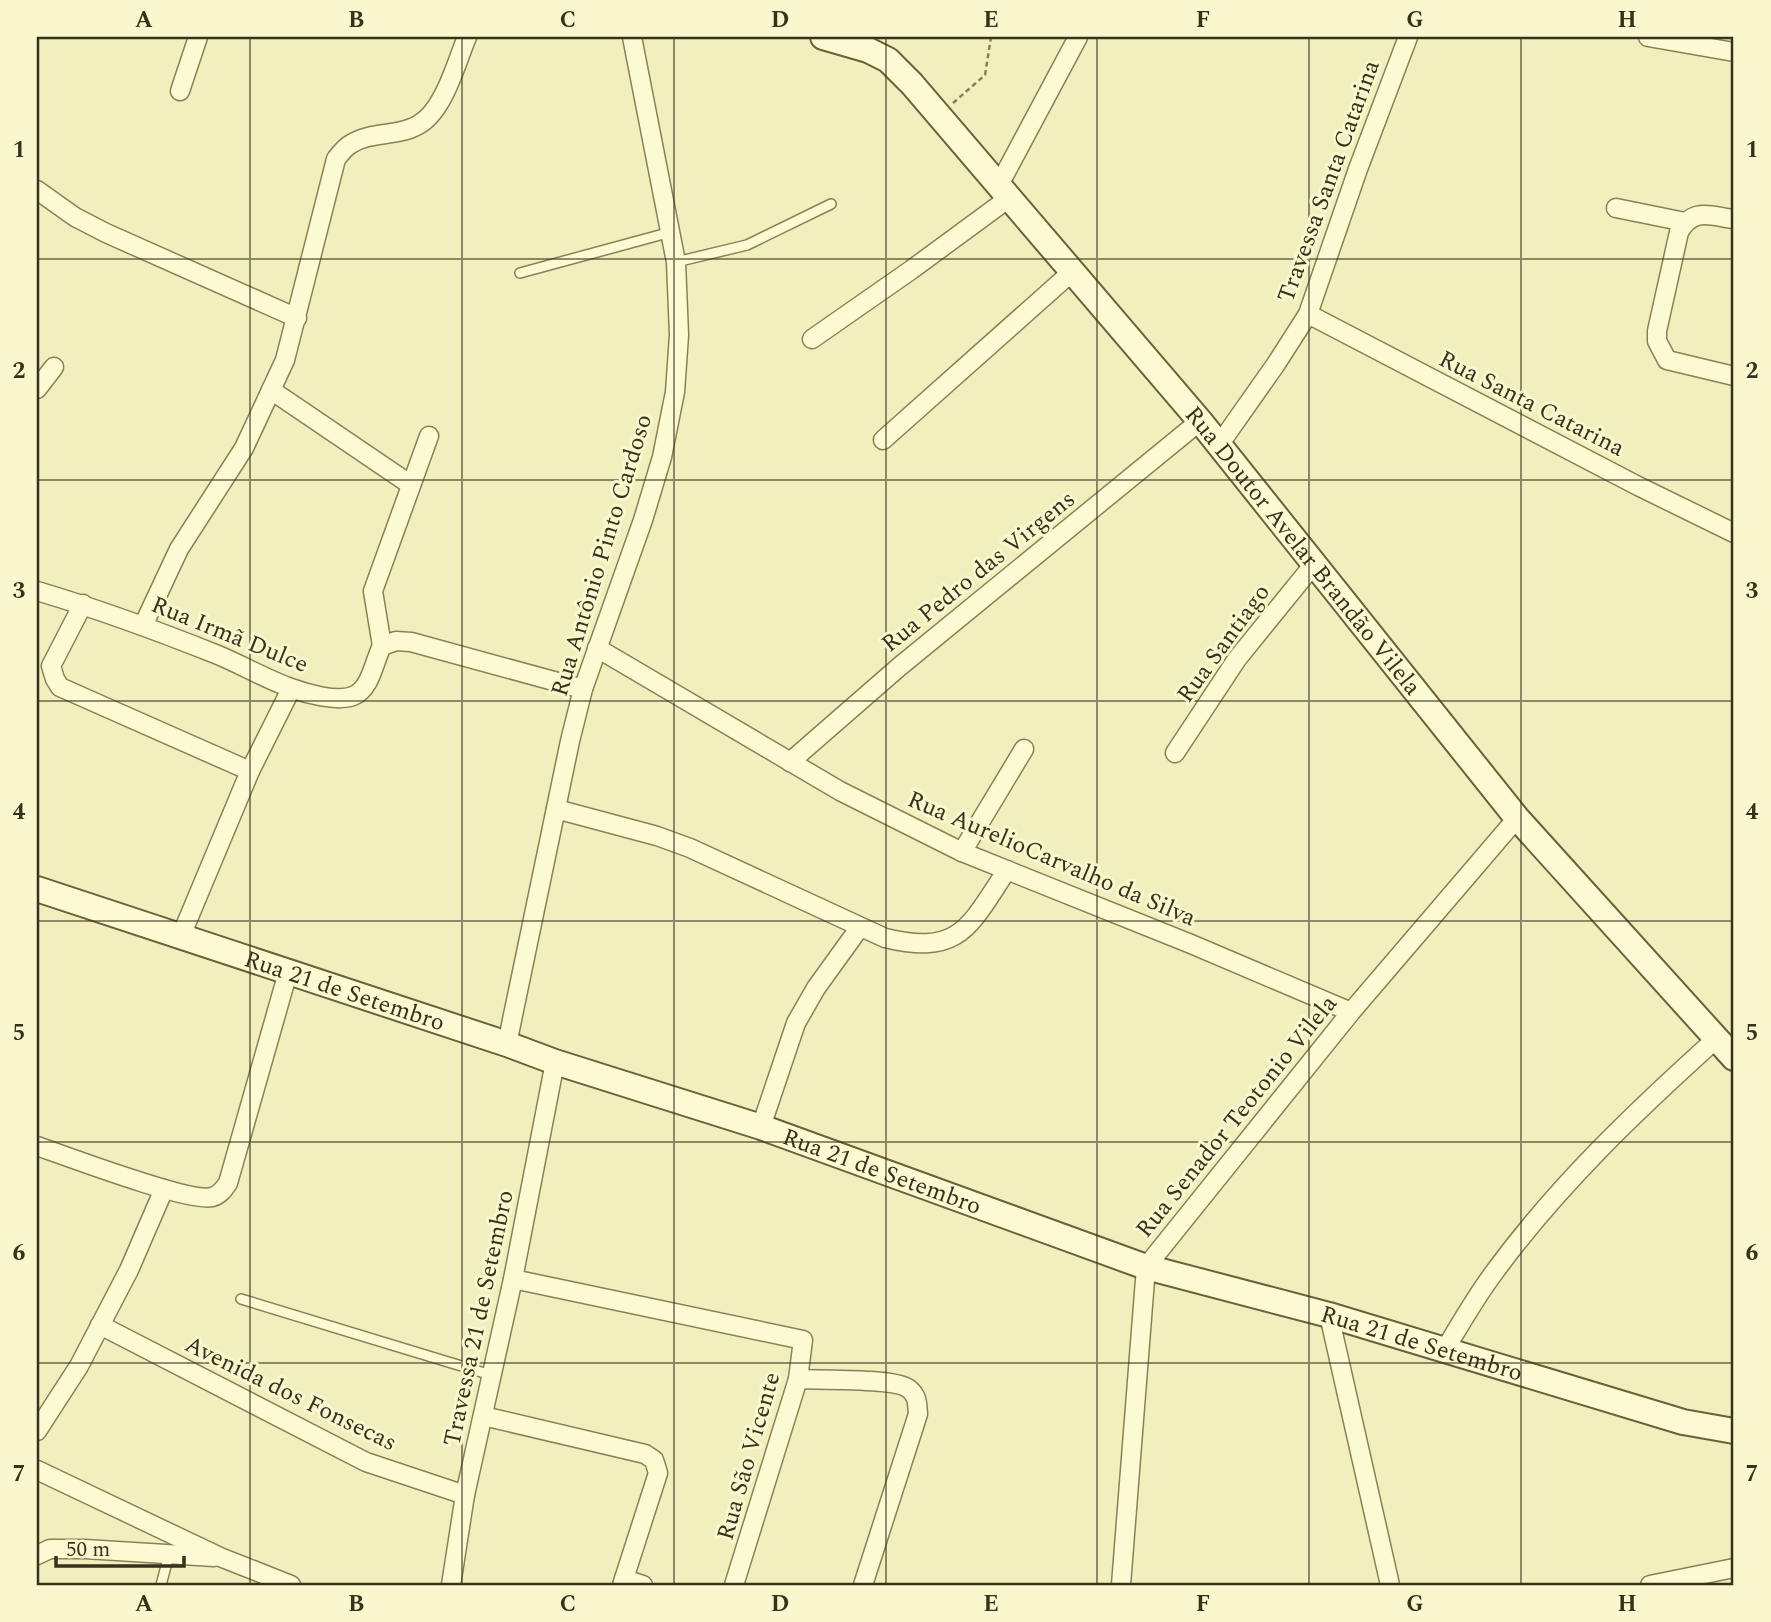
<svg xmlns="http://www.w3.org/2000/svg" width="1771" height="1622" font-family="Spectral,serif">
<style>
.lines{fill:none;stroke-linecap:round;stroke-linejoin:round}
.lane-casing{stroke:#8b8055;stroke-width:12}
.street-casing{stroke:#8b8055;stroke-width:21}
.secondary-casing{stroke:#6d6039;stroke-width:28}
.path{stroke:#8b8055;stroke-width:2.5;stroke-dasharray:5 3.5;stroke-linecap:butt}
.lane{stroke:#fcfad2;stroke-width:9}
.street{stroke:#fcfad2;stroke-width:18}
.secondary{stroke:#fcfad2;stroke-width:24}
.grid{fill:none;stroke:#39311b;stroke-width:2;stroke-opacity:0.55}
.labels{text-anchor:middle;stroke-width:6;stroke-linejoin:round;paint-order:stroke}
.street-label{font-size:24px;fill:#39311b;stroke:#f8f7ce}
.neatline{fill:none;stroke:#39311b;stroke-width:2.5}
.grid-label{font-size:23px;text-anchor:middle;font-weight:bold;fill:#39311b}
</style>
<rect width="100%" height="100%" fill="#f1efbe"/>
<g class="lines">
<defs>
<g id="lane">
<path d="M676 262 747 245 831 204"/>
<path d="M520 273 671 232"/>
<path d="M241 1299 491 1375"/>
<path d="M161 1585 169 1555"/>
</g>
<g id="street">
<path d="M1648 37 1734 52"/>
<path d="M180 91 198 37"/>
<path d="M999 185 1078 37"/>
<path d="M37 190 75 217 106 233 297 318"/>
<path d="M1616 208 1685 222"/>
<path d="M1734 219C1710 216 1693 207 1679 232L1657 331V341L1667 360 1734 376"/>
<path d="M1308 314 1638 486 1734 533"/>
<path d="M812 339 911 270 1009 198"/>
<path d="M37 389 54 367"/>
<path d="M271 390 411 485"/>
<path d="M883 440 1073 271"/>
<path d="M1219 445 1276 364 1308 314 1358 169 1408 37"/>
<path d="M37 591C98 609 158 631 218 655 242 665 266 679 291 688 307 694 337 702 353 696 371 689 374 661 382 646L396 641 411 642 583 689"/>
<path d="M83 604 51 666 55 679 60 687 250 771"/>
<path d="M143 626 179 549 244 448 285 360 336 159C340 154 345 147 351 144 371 131 398 137 418 125 444 111 456 63 467 37"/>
<path d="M382 646 373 591 429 436"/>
<path d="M597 648 840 791 962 852 1191 944 1351 1012"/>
<path d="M1175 753 1237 659 1314 564"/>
<path d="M790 762 899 667 1200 421"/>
<path d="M556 809 657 836 690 848 885 938C960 956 969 927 1007 870"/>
<path d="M962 852 1024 749"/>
<path d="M181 936 250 771 291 689"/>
<path d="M507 1044 570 741 583 689 643 520 662 457 675 392 679 335 676 262 632 37"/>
<path d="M761 1127 796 1023 816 988 860 927"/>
<path d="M37 1146C66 1156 190 1203 212 1197 220 1195 224 1189 228 1183L288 972"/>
<path d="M513 1279 803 1340 798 1379 734 1585"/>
<path d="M1329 1315 1390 1585"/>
<path d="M100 1325 366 1462 465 1495"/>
<path d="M1444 1351C1460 1325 1475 1298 1493 1274 1557 1186 1636 1111 1717 1038"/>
<path d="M798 1379C819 1380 897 1378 909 1389 918 1396 917 1404 918 1414L863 1585"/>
<path d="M483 1416 645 1454 654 1460 658 1473 622 1585"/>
<path d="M37 1431 79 1366 129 1270 164 1189"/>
<path d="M37 1470 220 1557 291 1585"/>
<path d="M37 1555 50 1549H85L214 1557"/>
<path d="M624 1579 643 1585"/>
<path d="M451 1585 465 1495 513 1279 555 1062"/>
<path d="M1121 1585 1146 1267 1351 1012 1517 818"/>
<path d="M1650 1585 1734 1568"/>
</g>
<g id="secondary">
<path id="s1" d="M823 37 868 50 888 60 912 84 1200 421 1517 818 1734 1058"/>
<path id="s2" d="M37 889 507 1044 555 1062 761 1127 1146 1267 1329 1315 1683 1422 1734 1431"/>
</g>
</defs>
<use href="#lane" class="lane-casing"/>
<use href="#street" class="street-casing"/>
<use href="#secondary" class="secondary-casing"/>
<path class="path" d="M953 103 985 75 991 37"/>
<use href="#lane" class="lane"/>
<use href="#street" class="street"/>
<use href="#secondary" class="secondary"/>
</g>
<path class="grid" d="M250 37V1585M462 37V1585M674 37V1585M886 37V1585M1097 37V1585M1309 37V1585M1521 37V1585M37 259H1734M37 480H1734M37 701H1734M37 921H1734M37 1142H1734M37 1363H1734"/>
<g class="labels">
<g class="street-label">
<text transform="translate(1328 181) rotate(-70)" y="8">Travessa Santa Catarina</text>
<text transform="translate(1532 403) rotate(27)" y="8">Rua Santa Catarina</text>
<text dy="8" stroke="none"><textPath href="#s1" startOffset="712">Rua Doutor Avelar Brandão Vilela</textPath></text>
<text transform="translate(601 555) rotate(-73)" y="8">Rua Antônio Pinto Cardoso</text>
<text transform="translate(978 571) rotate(-39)" y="8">Rua Pedro das Virgens</text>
<text transform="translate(230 634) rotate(22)" y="8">Rua Irmã Dulce</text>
<text transform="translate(1223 643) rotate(-54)" y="8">Rua Santiago</text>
<text transform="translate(1052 858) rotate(23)" y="8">Rua AurelioCarvalho da Silva</text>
<text dy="8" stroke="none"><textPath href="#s2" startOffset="324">Rua 21 de Setembro</textPath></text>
<text transform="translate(1236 1116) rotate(-51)" y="8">Rua Senador Teotonio Vilela</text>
<text dy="8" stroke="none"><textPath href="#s2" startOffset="891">Rua 21 de Setembro</textPath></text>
<text transform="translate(478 1318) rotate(-78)" y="8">Travessa 21 de Setembro</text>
<text dy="8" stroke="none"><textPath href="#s2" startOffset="1458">Rua 21 de Setembro</textPath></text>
<text transform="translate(291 1393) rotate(26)" y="8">Avenida dos Fonsecas</text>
<text transform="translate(748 1456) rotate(-74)" y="8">Rua São Vicente</text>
</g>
</g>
<rect width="1771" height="1622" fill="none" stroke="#f8f7ce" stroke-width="77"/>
<path d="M56 1556v10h128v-10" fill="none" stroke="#39311b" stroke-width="3.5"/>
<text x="66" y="1556" font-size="21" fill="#39311b" stroke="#f8f7ce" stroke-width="5" paint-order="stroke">50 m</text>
<rect x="38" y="38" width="1694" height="1546" class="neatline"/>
<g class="grid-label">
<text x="144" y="27">A</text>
<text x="356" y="27">B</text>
<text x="568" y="27">C</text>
<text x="780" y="27">D</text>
<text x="991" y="27">E</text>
<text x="1203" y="27">F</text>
<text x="1415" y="27">G</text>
<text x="1627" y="27">H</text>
<text x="19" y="157">1</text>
<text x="1752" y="157">1</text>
<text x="19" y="378">2</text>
<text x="1752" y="378">2</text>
<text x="19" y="598">3</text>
<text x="1752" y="598">3</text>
<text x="19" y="819">4</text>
<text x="1752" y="819">4</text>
<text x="19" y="1040">5</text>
<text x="1752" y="1040">5</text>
<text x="19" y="1260">6</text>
<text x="1752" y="1260">6</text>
<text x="19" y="1481">7</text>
<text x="1752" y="1481">7</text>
<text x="144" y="1611">A</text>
<text x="356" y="1611">B</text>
<text x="568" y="1611">C</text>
<text x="780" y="1611">D</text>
<text x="991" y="1611">E</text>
<text x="1203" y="1611">F</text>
<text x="1415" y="1611">G</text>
<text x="1627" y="1611">H</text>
</g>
</svg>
